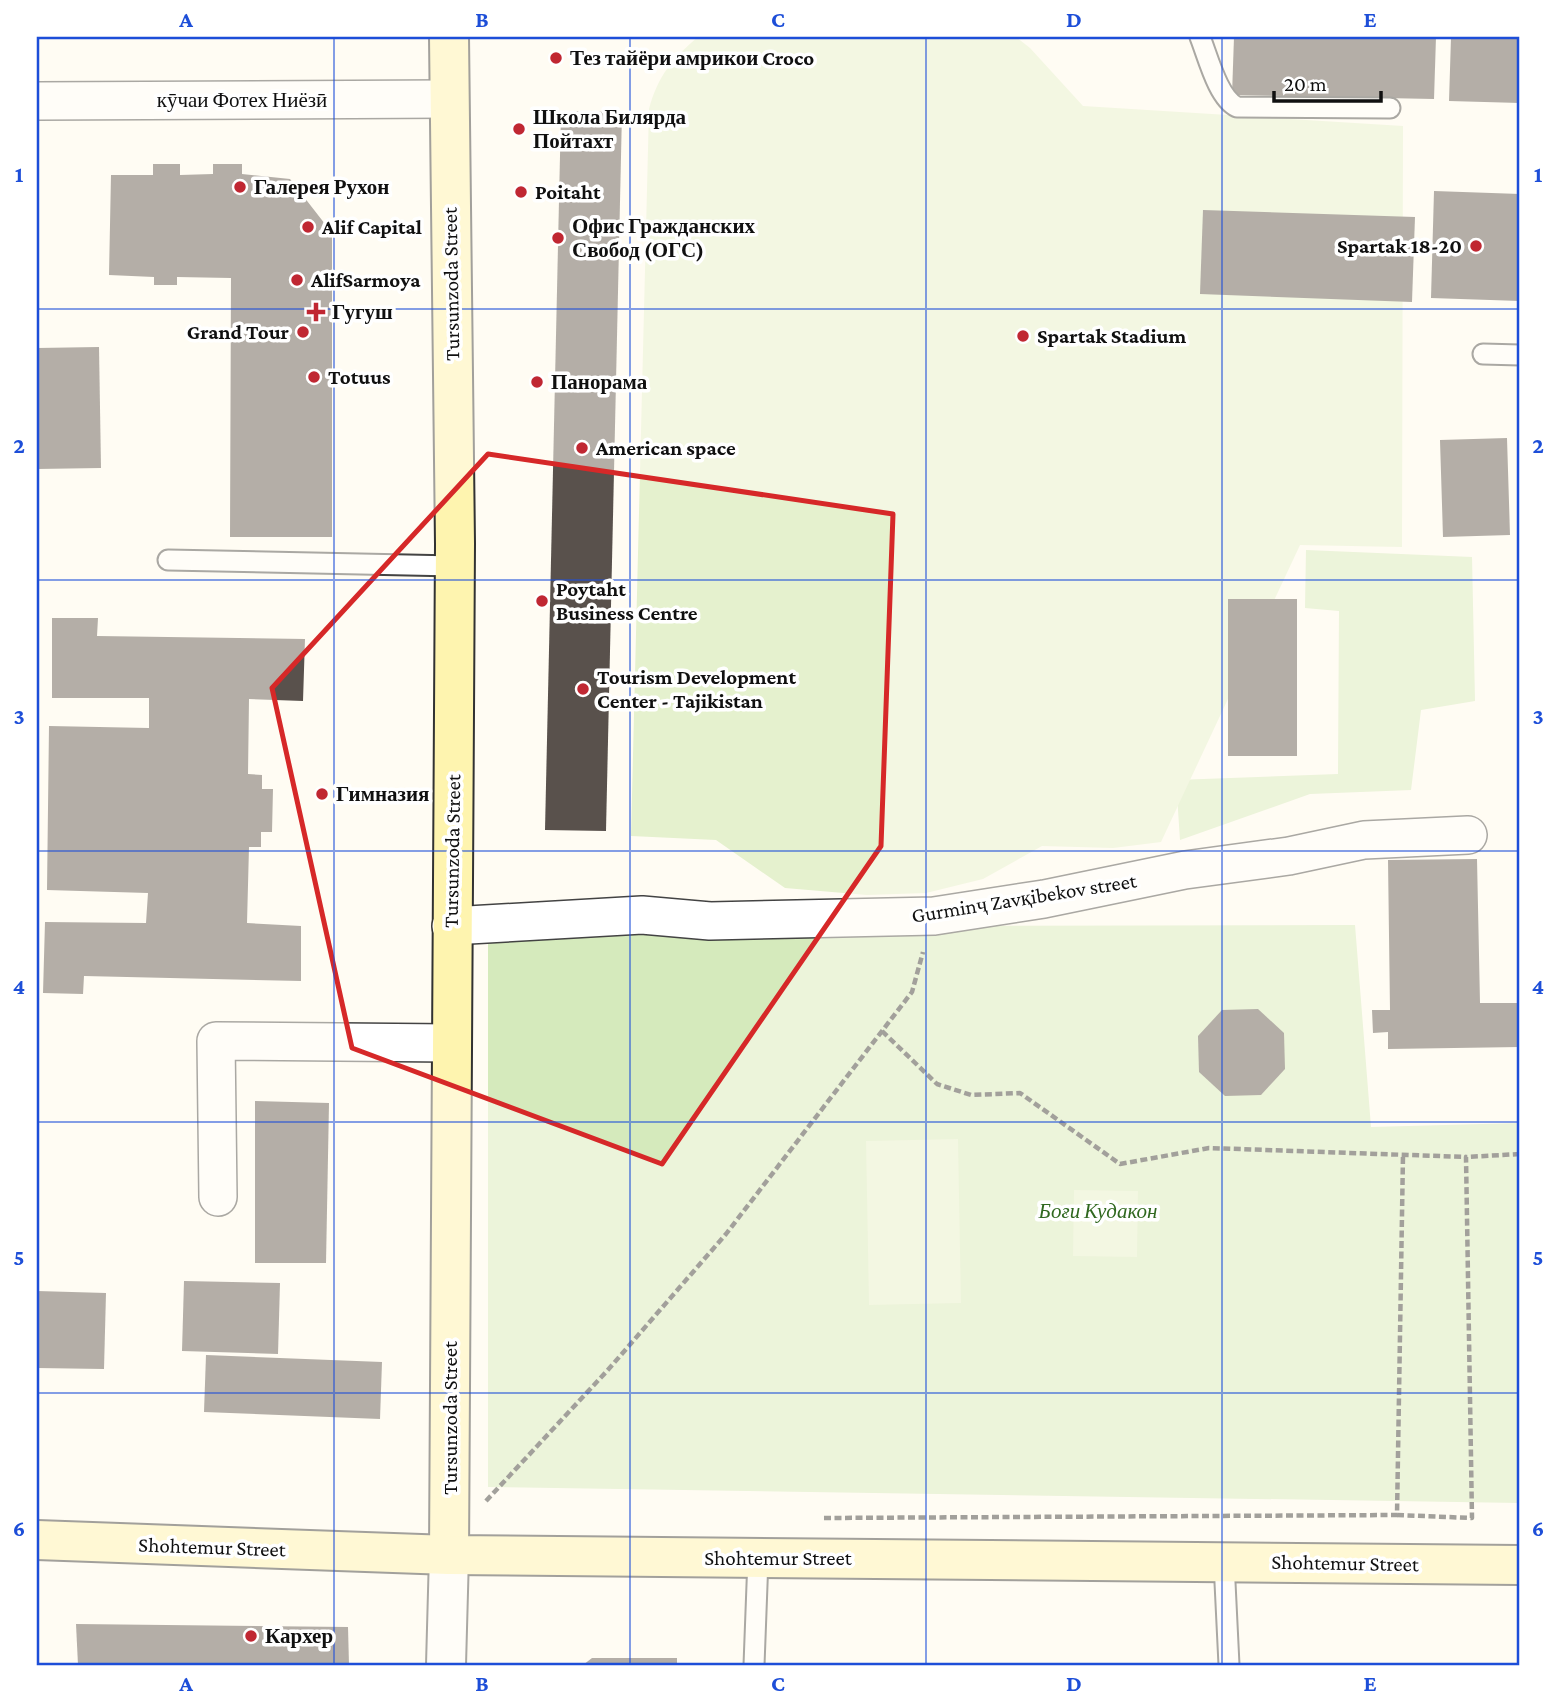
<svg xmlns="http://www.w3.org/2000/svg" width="1557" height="1702" font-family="'Crimson Pro',serif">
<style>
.green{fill:#d5eabc}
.pitch{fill:#e5f1ce}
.building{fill:#59514c}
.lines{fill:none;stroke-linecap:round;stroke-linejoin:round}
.service-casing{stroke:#434343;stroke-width:23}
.minor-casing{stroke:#434343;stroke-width:40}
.tertiary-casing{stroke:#434343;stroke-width:42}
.secondary-casing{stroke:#323232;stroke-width:42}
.path{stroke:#323232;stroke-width:4.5;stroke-dasharray:7 3.5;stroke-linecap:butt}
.service{stroke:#fff;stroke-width:19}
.minor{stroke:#fff;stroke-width:37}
.tertiary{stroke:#fff;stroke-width:38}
.secondary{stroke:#fef4af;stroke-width:38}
.marked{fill:none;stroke:#d62828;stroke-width:5;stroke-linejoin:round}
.grid{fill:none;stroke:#1d4ed8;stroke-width:2;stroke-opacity:0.55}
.poi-dot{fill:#c02732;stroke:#fff;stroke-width:2.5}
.labels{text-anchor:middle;stroke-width:7;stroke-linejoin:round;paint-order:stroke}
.poi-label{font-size:21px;font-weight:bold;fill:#101010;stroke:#fff;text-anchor:start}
.street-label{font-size:21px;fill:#101010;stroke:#fff}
.park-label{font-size:21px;font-style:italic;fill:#30681f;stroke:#fff}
.neatline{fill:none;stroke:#1d4ed8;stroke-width:2.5}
.grid-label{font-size:23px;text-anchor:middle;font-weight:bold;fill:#1d4ed8}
</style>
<rect width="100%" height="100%" fill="#fffcf3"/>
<g class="green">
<path d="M1306 550 1472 557 1475 701 1421 710 1411 790 1310 794 1180 840 1176 780 1338 774 1339 611 1305 608Z"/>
<path d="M1355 925 1371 1127 1520 1123V1503L488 1487V927Z"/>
</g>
<g class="pitch">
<path d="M698 37H1016L1030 48 1083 106 1403 126 1402 547 1300 545 1161 842 1113 848 1042 846 983 879 926 893 867 895 785 888 716 840 631 836 649 109C658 76 672 59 698 37Z"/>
<path d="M958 1139 961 1303 869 1305 866 1141Z"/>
<path d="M1074 1190 1138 1191 1137 1257 1073 1256Z"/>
</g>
<g class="building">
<path d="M1234 37H1436L1434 99 1232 95Z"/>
<path d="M1451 37H1520V103L1449 101Z"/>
<path d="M561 111 622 112 606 831 545 830Z"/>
<path d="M153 164H180V175L213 174V164H242V174L290 179 332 233V537H230L231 278 177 277V285H154V277L109 275 111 175H153Z"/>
<path d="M1434 191 1520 194V301L1431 298Z"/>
<path d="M1203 210 1415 217 1412 302 1200 294Z"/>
<path d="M99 347 101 468 37 469V348Z"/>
<path d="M1507 438 1510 535 1443 537 1440 440Z"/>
<rect x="1228" y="599" width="69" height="157"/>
<path d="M52 618H98L97 636 305 639 303 701 249 699 248 774 262 775V789H273L272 832H261V847H249L247 923 301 926V981L84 976 83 994 43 993 45 922 146 923 148 893 47 890 49 726 149 728V698H52Z"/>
<path d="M1477 859 1480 1003H1520V1047L1388 1049V1032L1373 1033 1372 1010H1390L1388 860Z"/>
<path d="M1258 1009 1284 1033 1285 1069 1261 1095 1225 1096 1199 1072 1198 1036 1222 1010Z"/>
<path d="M255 1101 329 1103 326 1263H255Z"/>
<path d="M184 1281 280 1283 278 1354 182 1351Z"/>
<path d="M37 1291 106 1293 104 1369 37 1368Z"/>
<path d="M206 1355 382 1362 380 1419 204 1412Z"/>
<path d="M76 1624 348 1627 349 1665H78Z"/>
<path d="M592 1658H677V1665H583Z"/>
</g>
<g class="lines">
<defs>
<g id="service">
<path d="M1200 37C1208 57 1218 98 1237 107L1390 108"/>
<path d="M1483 354 1520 355"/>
<path d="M168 560 455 566"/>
<path d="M1224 1562 1229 1665"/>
<path d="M754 1665 758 1558"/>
</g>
<g id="minor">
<path d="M37 101 448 99"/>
<path d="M451 926 642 915 710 921 934 916 1044 899 1185 870 1289 856 1364 840 1468 835"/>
<path d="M218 1197 216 1041 451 1043"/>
</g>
<path id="tertiary" d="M446 1665 449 1555"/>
<g id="secondary">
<path d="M449 37 455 544 449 1555"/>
<path d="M37 1540 449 1555 1520 1565"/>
</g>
</defs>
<use href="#service" class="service-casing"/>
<use href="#minor" class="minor-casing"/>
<use href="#tertiary" class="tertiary-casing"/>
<use href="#secondary" class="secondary-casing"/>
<g class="path">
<path d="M882 1031 937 1084 971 1095 1020 1093 1120 1164 1209 1148 1466 1157"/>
<path d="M486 1501 607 1371 726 1234 912 992 923 952"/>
<path d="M1397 1515 1472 1518 1466 1157 1520 1154"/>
<path d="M824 1518 1397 1515 1403 1155"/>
</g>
<use href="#service" class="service"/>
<use href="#minor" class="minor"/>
<use href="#tertiary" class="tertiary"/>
<use href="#secondary" class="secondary"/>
</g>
<path d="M0 0H1557V1702H0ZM488 454 893 514 881 846 662 1164 352 1048 272 688Z" fill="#fffcf3" fill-opacity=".55" fill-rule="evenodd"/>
<path class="marked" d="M488 454 893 514 881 846 662 1164 352 1048 272 688Z"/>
<path class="grid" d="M334 37V1665M630 37V1665M926 37V1665M1222 37V1665M37 309H1520M37 580H1520M37 851H1520M37 1122H1520M37 1393H1520"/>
<g class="poi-dot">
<circle cx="556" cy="58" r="7"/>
<circle cx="519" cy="129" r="7"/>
<circle cx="240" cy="187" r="7"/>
<circle cx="521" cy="192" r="7"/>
<circle cx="308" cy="227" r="7"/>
<circle cx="558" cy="238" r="7"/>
<circle cx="1476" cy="246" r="7"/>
<circle cx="297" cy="280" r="7"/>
<path d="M312.5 301.5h7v7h7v7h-7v7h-7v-7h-7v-7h7z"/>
<circle cx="303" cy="332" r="7"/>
<circle cx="1023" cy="336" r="7"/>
<circle cx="314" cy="377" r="7"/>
<circle cx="537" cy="382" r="7"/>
<circle cx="582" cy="448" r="7"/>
<circle cx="542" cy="601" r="7"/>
<circle cx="583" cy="689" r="7"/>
<circle cx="322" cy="794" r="7"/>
<circle cx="251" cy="1636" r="7"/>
</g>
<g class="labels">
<g class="poi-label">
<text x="570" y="65">Тез тайёри амрикои Croco</text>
<text x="533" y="124">Школа Билярда<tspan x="533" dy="24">Пойтахт</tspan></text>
<text x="254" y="194">Галерея Рухон</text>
<text x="535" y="199">Poitaht</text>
<text x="572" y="233">Офис Гражданских<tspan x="572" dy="24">Свобод (ОГС)</tspan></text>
<text x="322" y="234">Alif Capital</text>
<text x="1462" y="253" text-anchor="end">Spartak 18-20</text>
<text x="311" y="287">AlifSarmoya</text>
<text x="332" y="319">Гугуш</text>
<text x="289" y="339" text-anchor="end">Grand Tour</text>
<text x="1037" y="343">Spartak Stadium</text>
<text x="328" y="384">Totuus</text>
<text x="551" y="389">Панорама</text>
<text x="596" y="455">American space</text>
<text x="556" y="596">Poytaht<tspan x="556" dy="24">Business Centre</tspan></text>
<text x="597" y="684">Tourism Development<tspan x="597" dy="24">Center - Tajikistan</tspan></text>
<text x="336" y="801">Гимназия</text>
<text x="265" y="1643">Кархер</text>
</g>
<g class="street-label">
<text x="242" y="107">кӯчаи Фотех Ниёзӣ</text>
<text transform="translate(451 284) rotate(-91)" y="7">Tursunzoda Street</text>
<text transform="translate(452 851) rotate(-89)" y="7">Tursunzoda Street</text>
<text transform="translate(1024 898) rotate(-9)" y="7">Gurminҷ Zavқibekov street</text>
<text transform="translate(450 1418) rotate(-90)" y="7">Tursunzoda Street</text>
<text transform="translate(212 1547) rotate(2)" y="7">Shohtemur Street</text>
<text x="778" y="1565">Shohtemur Street</text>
<text transform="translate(1345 1563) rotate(1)" y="7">Shohtemur Street</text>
</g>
<g class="park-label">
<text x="1098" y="1218">Боғи Кудакон</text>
</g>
</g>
<rect width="1557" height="1702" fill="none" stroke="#ffffff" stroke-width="77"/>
<path d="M1274 91v10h107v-10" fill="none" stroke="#101010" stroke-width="3.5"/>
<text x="1284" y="91" font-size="21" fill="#101010" stroke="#ffffff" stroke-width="5" paint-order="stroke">20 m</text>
<rect x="38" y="38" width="1480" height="1626" class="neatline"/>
<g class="grid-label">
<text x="186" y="27">A</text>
<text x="482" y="27">B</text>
<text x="778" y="27">C</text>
<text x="1074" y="27">D</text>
<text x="1370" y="27">E</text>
<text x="19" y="182">1</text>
<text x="1538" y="182">1</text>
<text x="19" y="453">2</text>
<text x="1538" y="453">2</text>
<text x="19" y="724">3</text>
<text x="1538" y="724">3</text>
<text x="19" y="994">4</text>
<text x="1538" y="994">4</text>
<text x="19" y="1265">5</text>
<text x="1538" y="1265">5</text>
<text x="19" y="1536">6</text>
<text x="1538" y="1536">6</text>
<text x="186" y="1691">A</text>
<text x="482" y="1691">B</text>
<text x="778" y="1691">C</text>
<text x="1074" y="1691">D</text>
<text x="1370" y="1691">E</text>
</g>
</svg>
